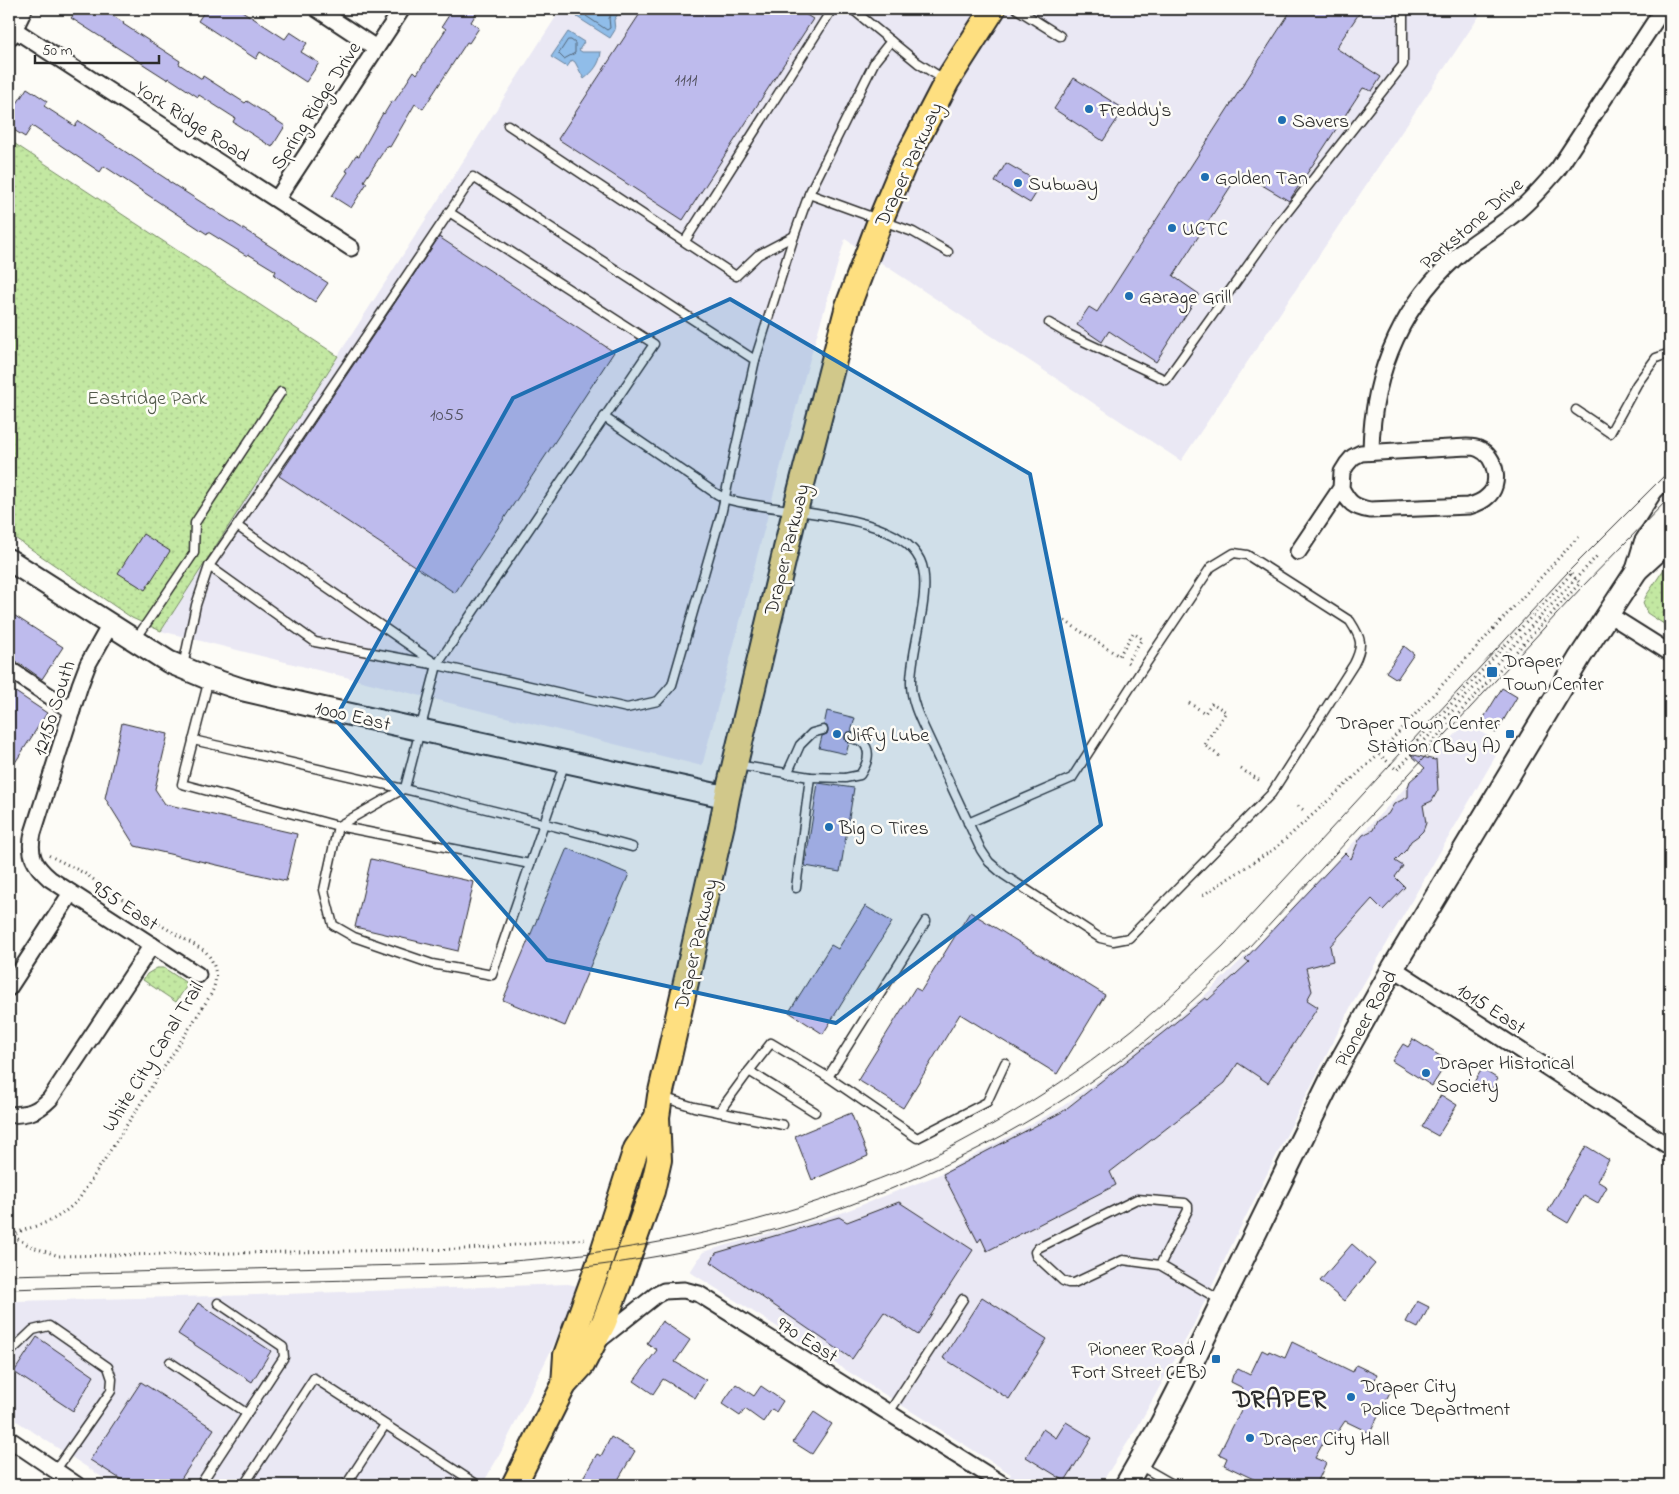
<svg xmlns="http://www.w3.org/2000/svg" width="1679" height="1494" font-family="'Indie Flower',sans-serif">
<style>
.built{fill:#eae8f4}
.park{fill:url(#park-dots);stroke:#778a66}
.water{fill:#90bde9;stroke:#68839d}
.lines{fill:none;stroke-linecap:round;stroke-linejoin:round}
.shore{stroke:#536577;stroke-width:1}
.building{fill:#bebbed;stroke:#2b2b2b}
.lane-casing{stroke:#2b2b2b;stroke-width:11}
.street-casing{stroke:#2b2b2b;stroke-width:19}
.secondary-casing{stroke:#2b2b2b;stroke-width:25}
.primary-casing{stroke:#2b2b2b;stroke-width:28}
.path{stroke:#2b2b2b;stroke-width:3;stroke-dasharray:1 4;stroke-linecap:butt}
.lane{stroke:#fdfcf7;stroke-width:8}
.street{stroke:#fdfcf7;stroke-width:15}
.secondary{stroke:#fdfcf7;stroke-width:21}
.primary{stroke:#fedf80;stroke-width:24}
.tram{stroke:#2b2b2b;stroke-width:1}
.marked{fill:#1f6fb2;fill-opacity:0.2;stroke:#1f6fb2;stroke-width:4;stroke-linejoin:round}
.poi-dot{fill:#1f6fb2;stroke:#fdfcf7;stroke-width:2}
.labels{text-anchor:middle;stroke-width:5;stroke-linejoin:round;paint-order:stroke}
.number-label{font-size:18px;fill:#504f5c}
.street-label{font-size:20px;fill:#2b2b2b;stroke:#fdfcf7}
.poi-label{font-size:20px;fill:#2b2b2b;stroke:#fdfcf7;text-anchor:start}
.park-label{font-size:20px;fill:#515a49;stroke:#fdfcf7}
.district-label{font-size:25px;font-weight:bold;letter-spacing:1px;fill:#2b2b2b;stroke:#fdfcf7}
</style>
<defs>
<pattern id="park-dots" width="8" height="8" patternUnits="userSpaceOnUse" patternTransform="scale(1.25)"><rect width="8" height="8" fill="#c3e8a2"/><path d="M2 2h.1M6 6h.1" fill="none" stroke="#a8c78c" stroke-width="1.8" stroke-linecap="round"/></pattern>
</defs>
<rect width="100%" height="100%" fill="#fdfcf7"/>
<filter id="ink" filterUnits="userSpaceOnUse"><feTurbulence type="fractalNoise" baseFrequency=".02" numOctaves="2"/><feDisplacementMap in="SourceGraphic" scale="10" xChannelSelector="R" yChannelSelector="G"/><feConvolveMatrix kernelMatrix="1 2 1 2 8 2 1 2 1" color-interpolation-filters="sRGB"/></filter>
<g filter="url(#ink)">
<g class="built">
<path d="M561 9H1484L1181 461 845 239 800 393 702 766 161 631Z"/>
<path d="M1467 722 1502 745 1353 1002 1236 1236 1191 1330 1137 1428 1100 1485H1004L1011 1474 690 1272 703 1252 841 1213 938 1175 1059 1109 1103 1077 1204 996 1259 943Z"/>
<path d="M568 1284 578 1286 556 1340 501 1452 482 1485H114L9 1416V1314L16 1301 256 1295Z"/>
</g>
<g class="park">
<path d="M9 140 338 356 161 631 132 618 9 534Z"/>
<path d="M1670 560V628L1647 613 1643 603 1646 596Z"/>
<path d="M157 968H164L188 984 176 1002 143 980 147 974Z"/>
</g>
<g class="water">
<path d="M582 9H621L614 20 615 30 610 38 577 17Z"/>
<path d="M568 32 584 42 579 50 582 52H601C600 64 593 72 584 79L575 62 572 60 567 67 551 57Z"/>
</g>
<g class="lines">
<g class="shore">
<path d="M586 9V16L607 30 610 28 609 18 615 9"/>
<path d="M568 40H571L575 43V53L564 59 559 54Z"/>
</g>
</g>
<g class="building">
<path d="M78 9H103L124 23 123 24 180 61 179 64 202 79 203 76 245 103 247 101 285 126 272 147 233 122 235 118 199 95 198 97 169 78 168 80 71 18Z"/>
<path d="M206 9H239L285 39 290 32 307 43 301 52 319 63 306 82 260 52 256 59 198 21Z"/>
<path d="M453 9H479L471 22 479 28 469 43 467 42 423 109 415 104 390 147 387 146 364 181 367 183 351 208 332 196 348 172 346 171 356 155 359 156 383 113 384 114 392 101 394 102 414 71 417 74 446 29 442 26Z"/>
<path d="M643 9H797L813 19 683 220 558 139Z"/>
<path d="M1292 9H1362L1336 48 1381 77 1372 91 1363 88 1289 201 1240 172 1173 276 1199 294 1156 362 1109 331 1102 342 1077 325 1089 307 1097 312Z"/>
<path d="M1074 78 1124 109 1103 141 1054 109Z"/>
<path d="M27 88 47 101 44 106 75 126 79 121 168 180V181L328 283 315 302 274 275 276 271 248 254 247 256 208 232 207 234 104 166 100 172 32 126 25 137 9 127V116Z"/>
<path d="M1006 163 1042 184 1030 203 995 182Z"/>
<path d="M439 237 614 352 455 593 279 476Z"/>
<path d="M143 534 170 551 145 590 118 573Z"/>
<path d="M9 612 63 647 42 679 9 656Z"/>
<path d="M1404 646 1414 654 1397 679 1386 672Z"/>
<path d="M1502 688 1517 697 1496 733 1480 724Z"/>
<path d="M14 691 47 713 9 772V699Z"/>
<path d="M827 711 855 718 851 732H847L845 735V740L849 743 846 754 819 748 822 736 827 734 828 731 827 726 824 725Z"/>
<path d="M122 723 168 734 155 789 165 804 297 834 286 881 135 846 105 798Z"/>
<path d="M1410 754 1435 760 1436 759 1438 790 1432 801 1423 805 1426 823 1423 831 1418 836 1411 841 1406 850 1395 861 1403 866 1395 877 1405 887 1383 910 1372 899 1330 946 1333 961 1306 968 1312 991 1307 1000 1318 1007 1268 1083 1238 1063 1225 1083 1110 1172 1116 1185 987 1251 981 1238 978 1242 943 1174 1062 1112 1165 1031 1205 998 1208 1000 1249 962 1245 959 1345 853 1351 859 1359 840 1363 835 1373 830 1377 821 1388 814 1394 804 1408 797V787L1410 781 1425 768Z"/>
<path d="M818 783 854 788 840 872 805 866Z"/>
<path d="M567 848 629 874 565 1026 503 1000Z"/>
<path d="M371 859 474 882 458 951 355 927Z"/>
<path d="M865 906 892 922 823 1034 789 1012 831 945 838 949Z"/>
<path d="M970 912 1105 995 1057 1074 960 1014 903 1108 858 1080 915 988 921 991Z"/>
<path d="M1413 1039 1448 1061 1432 1086 1392 1061 1403 1044 1408 1047Z"/>
<path d="M1482 1069 1498 1079 1489 1092 1474 1082Z"/>
<path d="M1441 1095 1457 1105 1438 1136 1422 1127Z"/>
<path d="M851 1113 868 1156 812 1180 795 1136Z"/>
<path d="M1586 1146 1609 1160 1597 1181 1607 1187 1598 1203 1584 1195 1568 1223 1548 1211Z"/>
<path d="M899 1202 973 1250 918 1335 884 1312 852 1359 711 1262 716 1253 839 1217 847 1222Z"/>
<path d="M1352 1244 1375 1264 1344 1301 1320 1281Z"/>
<path d="M982 1297 1047 1339 1009 1399 943 1358Z"/>
<path d="M1417 1301 1429 1307 1418 1328 1406 1322Z"/>
<path d="M198 1303 271 1351 252 1382 178 1334Z"/>
<path d="M662 1321 690 1340 675 1362 706 1380 695 1398 663 1379 653 1394 634 1381 657 1350 647 1343Z"/>
<path d="M37 1337 94 1376 73 1411 14 1372Z"/>
<path d="M1292 1342 1353 1372 1356 1365 1377 1375 1374 1382 1391 1390 1370 1433 1345 1421 1337 1433 1330 1430 1315 1458 1326 1463 1316 1485H1266L1224 1465 1227 1458 1219 1454 1243 1406 1236 1402 1243 1388 1231 1382 1233 1375 1238 1369 1250 1375 1262 1350 1268 1353 1269 1351 1285 1358Z"/>
<path d="M141 1382 214 1429 177 1485H130L90 1460Z"/>
<path d="M736 1384 754 1396 761 1386 783 1401 776 1412 772 1409 763 1422 745 1409 740 1416 722 1404Z"/>
<path d="M814 1412 832 1424 812 1454 793 1442Z"/>
<path d="M1066 1422 1092 1438 1065 1481 1026 1457 1043 1429 1056 1438Z"/>
<path d="M611 1437 635 1451 615 1485H589L581 1481 597 1454 601 1456Z"/>
</g>
<g class="lines">
<defs>
<g id="lane">
<path d="M852 9 891 41"/>
<path d="M1017 9 1060 36"/>
<path d="M508 125 736 276 758 255 794 236"/>
<path d="M809 194 875 61 891 41 918 63 945 80"/>
<path d="M449 212 654 344 437 665 405 788 338 826 324 890 333 925 354 937 432 964 492 975 565 762"/>
<path d="M685 241 832 9"/>
<path d="M1049 323 1068 334 1166 380 1274 229 1403 65V9"/>
<path d="M755 360 794 236 809 194 913 232 948 252"/>
<path d="M1576 410 1610 433 1637 384 1656 358 1670 353"/>
<path d="M604 417C633 437 663 457 692 477 703 484 715 495 727 499 775 514 896 510 920 560 934 589 910 650 911 684 911 701 920 719 927 734L981 850 989 862 1004 875 1100 938 1113 941 1129 938 1271 794 1354 664C1364 644 1361 638 1350 621L1247 555 1234 553 1211 567 1141 671 1072 778 968 823"/>
<path d="M237 526 435 663"/>
<path d="M136 639 194 553 195 523 281 392"/>
<path d="M183 666 196 605 209 566 294 443 473 177 755 360 721 515 672 685 658 701 627 708 437 665 315 642 209 566"/>
<path d="M209 679 182 784 338 826 530 864"/>
<path d="M193 740C340 774 487 807 632 847"/>
<path d="M737 765 810 777 796 888"/>
<path d="M787 774 800 745 812 733 823 730"/>
<path d="M810 777 845 778 860 775C866 766 873 751 862 742 859 740 854 739 850 737"/>
<path d="M828 1077 926 921"/>
<path d="M662 1097 694 1107 783 1125"/>
<path d="M719 1112 749 1071"/>
<path d="M815 1112 749 1071 771 1043 828 1077 917 1138 987 1102 1005 1063"/>
<path d="M1160 1265 1123 1260 1074 1283H1068L1063 1281 1036 1256 1035 1252 1038 1248 1137 1199 1185 1203 1188 1206V1210L1160 1265 1220 1300"/>
<path d="M9 1353 33 1330 49 1326 108 1367 112 1379 111 1391 55 1471"/>
<path d="M170 1362 246 1413"/>
<path d="M888 1414 963 1299"/>
<path d="M1139 1465 1174 1485"/>
<path d="M57 1485 62 1476"/>
<path d="M200 1485 284 1357 283 1347 218 1303"/>
<path d="M244 1485 314 1378 478 1485"/>
<path d="M346 1485 385 1425"/>
</g>
<g id="street">
<path d="M317 9 376 48"/>
<path d="M12 28 351 248"/>
<path d="M277 199 402 9"/>
<path d="M1371 451C1372 371 1404 299 1467 248 1484 235 1503 224 1519 210 1534 197 1546 183 1558 169L1663 9"/>
<path d="M1298 552 1341 488 1342 472 1347 464 1353 457 1361 453 1467 447C1470 447 1475 447 1479 449 1496 456 1502 485 1487 497 1482 502 1476 504 1469 506L1370 510C1353 507 1349 503 1341 488"/>
<path d="M1608 614 1670 653"/>
<path d="M110 625 88 664 80 685 33 833C28 855 34 865 50 879L198 975"/>
<path d="M9 669 72 711"/>
<path d="M1393 968 1670 1147"/>
<path d="M9 988 71 893"/>
<path d="M9 1115C28 1114 36 1113 50 1099L152 945"/>
<path d="M598 1341 656 1295 664 1291 684 1290 699 1294 1004 1485"/>
<path d="M9 1439 77 1485"/>
</g>
<g id="secondary">
<path d="M9 34 21 9"/>
<path d="M9 560 169 662 205 677 244 690 321 708 727 797"/>
<path d="M1637 570 1645 543 1670 504"/>
<path d="M1126 1485 1161 1424 1183 1381 1333 1075 1393 968 1580 657 1637 570 1660 549 1670 535"/>
</g>
<g id="primary">
<path d="M564 1385 566 1355 601 1258 636 1149 657 1117"/>
<path d="M514 1485 564 1385 582 1365 604 1322 620 1280 652 1191 659 1160 657 1117 660 1096 722 824 727 797 795 511 848 306 880 221 904 164 947 81 993 9"/>
</g>
</defs>
<use href="#lane" class="lane-casing"/>
<use href="#street" class="street-casing"/>
<use href="#secondary" class="secondary-casing"/>
<use href="#primary" class="primary-casing"/>
<g class="path">
<path d="M1571 574 1580 583 1423 752 1414 744Z"/>
<path d="M1065 621 1119 656 1133 633 1142 639 1127 662 1131 665"/>
<path d="M1189 703 1205 713 1212 703 1226 712 1204 745 1221 757"/>
<path d="M1379 754 1397 770 1597 556"/>
<path d="M1241 769 1262 782"/>
<path d="M1298 806 1305 811"/>
<path d="M9 838 17 842"/>
<path d="M1203 895 1277 847 1375 758 1578 537"/>
<path d="M9 1234 32 1247 59 1256 467 1249 588 1239"/>
<path d="M12 1236C22 1229 32 1228 42 1224 57 1219 68 1210 79 1199L210 996C219 980 217 964 205 951L162 926 84 873 48 855"/>
</g>
<use href="#lane" class="lane"/>
<use href="#street" class="street"/>
<use href="#secondary" class="secondary"/>
<use href="#primary" class="primary"/>
<g class="tram">
<path d="M9 1275C115 1272 222 1270 329 1267 385 1265 442 1265 498 1262 624 1254 750 1229 868 1183 898 1172 928 1159 957 1144 1018 1112 1078 1073 1132 1030 1164 1004 1193 974 1223 946L1566 574 1670 470"/>
<path d="M9 1289C110 1286 211 1283 312 1281 391 1279 470 1279 549 1271 650 1261 754 1241 850 1205 955 1166 1055 1112 1143 1043 1176 1017 1206 988 1237 960L1581 588 1670 497"/>
</g>
</g>
</g>
<path class="marked" d="M730 299 1030 474 1101 825 836 1023 547 960 335 719 513 398Z"/>
<g class="poi-dot">
<circle cx="1089" cy="109" r="5"/>
<circle cx="1282" cy="120" r="5"/>
<circle cx="1205" cy="177" r="5"/>
<circle cx="1018" cy="183" r="5"/>
<circle cx="1172" cy="228" r="5"/>
<circle cx="1129" cy="296" r="5"/>
<rect x="1486" y="666" width="12" height="12" rx="2.5"/>
<circle cx="837" cy="734" r="5"/>
<rect x="1505" y="729" width="10" height="10" rx="2.5"/>
<circle cx="829" cy="827" r="5"/>
<circle cx="1426" cy="1073" r="5"/>
<rect x="1211" y="1354" width="10" height="10" rx="2.5"/>
<circle cx="1351" cy="1397" r="5"/>
<circle cx="1250" cy="1438" r="5"/>
</g>
<g class="labels">
<g class="number-label">
<text x="686" y="85">1111</text>
<text x="447" y="420">1055</text>
</g>
<g class="street-label">
<text transform="translate(315 105) rotate(-57)" y="7">Spring Ridge Drive</text>
<text transform="translate(193 121) rotate(33)" y="7">York Ridge Road</text>
<text transform="translate(908 164) rotate(-65)" y="7">Draper Parkway</text>
<text transform="translate(1471 223) rotate(-41)" y="7">Parkstone Drive</text>
<text transform="translate(786 549) rotate(-76)" y="7">Draper Parkway</text>
<text transform="translate(53 708) rotate(-72)" y="7">12150 South</text>
<text transform="translate(353 715) rotate(13)" y="7">1000 East</text>
<text transform="translate(126 905) rotate(33)" y="7">955 East</text>
<text transform="translate(695 944) rotate(-77)" y="7">Draper Parkway</text>
<text transform="translate(1492 1008) rotate(33)" y="7">1015 East</text>
<text transform="translate(1365 1018) rotate(-61)" y="7">Pioneer Road</text>
<text transform="translate(152 1056) rotate(-58)" y="7">White City Canal Trail</text>
<text transform="translate(808 1339) rotate(32)" y="7">970 East</text>
</g>
<g class="poi-label">
<text x="1099" y="116">Freddy's</text>
<text x="1292" y="127">Savers</text>
<text x="1215" y="184">Golden Tan</text>
<text x="1028" y="190">Subway</text>
<text x="1182" y="235">UCTC</text>
<text x="1139" y="303">Garage Grill</text>
<text x="1503" y="667">Draper<tspan x="1503" dy="23">Town Center</tspan></text>
<text x="1500" y="729" text-anchor="end">Draper Town Center<tspan x="1500" dy="23">Station (Bay A)</tspan></text>
<text x="847" y="741">Jiffy Lube</text>
<text x="839" y="834">Big O Tires</text>
<text x="1436" y="1069">Draper Historical<tspan x="1436" dy="23">Society</tspan></text>
<text x="1206" y="1355" text-anchor="end">Pioneer Road /<tspan x="1206" dy="23">Fort Street (EB)</tspan></text>
<text x="1361" y="1392">Draper City<tspan x="1361" dy="23">Police Department</tspan></text>
<text x="1260" y="1445">Draper City Hall</text>
</g>
<g class="park-label">
<text x="147" y="404">Eastridge Park</text>
</g>
<g class="district-label">
<text x="1280" y="1407">DRAPER</text>
</g>
</g>
<rect width="1679" height="1494" fill="none" stroke="#fdfcf7" stroke-width="30"/>
<rect x="15" y="15" width="1649" height="1464" fill="none" stroke="#2b2b2b" stroke-width="2" filter="url(#ink)"/>
<path d="M35 55v8h124v-8" fill="none" stroke="#2b2b2b" stroke-width="2.5"/>
<text x="42" y="55" font-size="15" fill="#2b2b2b" stroke="#fdfcf7" stroke-width="4" paint-order="stroke">50 m</text>
</svg>
